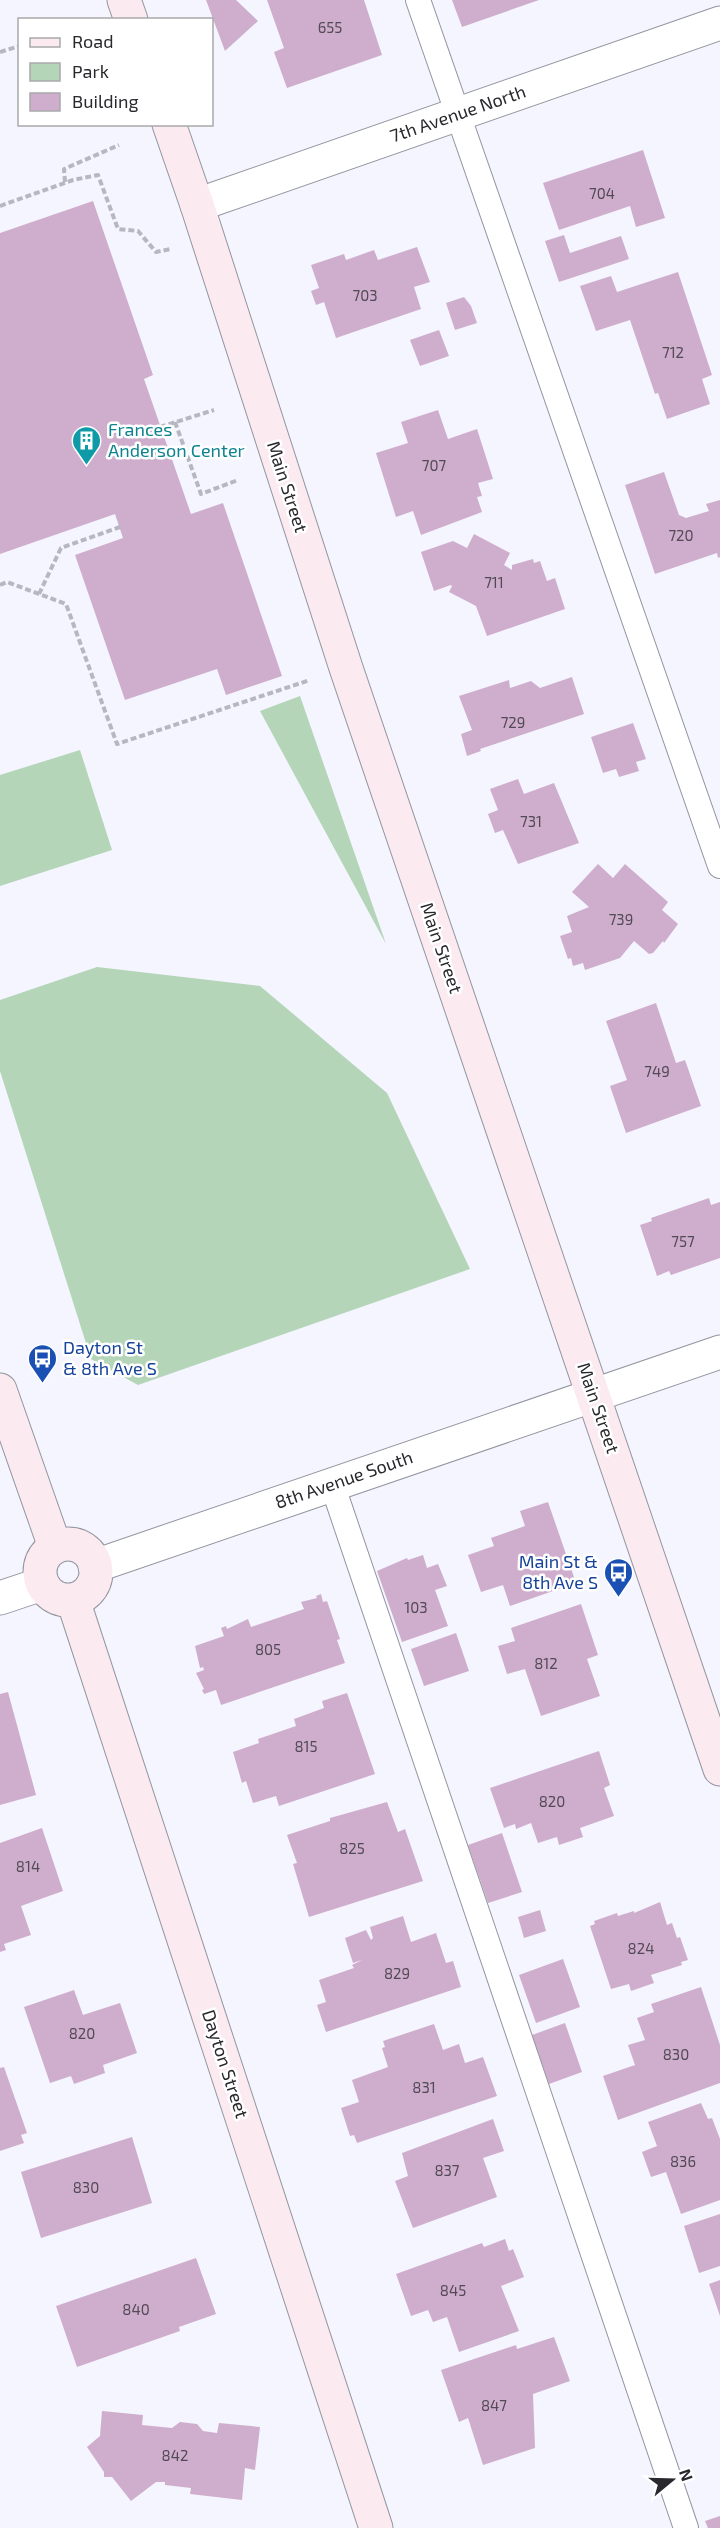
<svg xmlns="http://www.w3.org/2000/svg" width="720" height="2528" font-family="'Exo 2',sans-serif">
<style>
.green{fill:#b4d5b7}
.building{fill:#cfaecd}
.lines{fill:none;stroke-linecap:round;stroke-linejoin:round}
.lane-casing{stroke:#93959f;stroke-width:26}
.street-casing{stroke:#93959f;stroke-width:35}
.secondary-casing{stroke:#93959f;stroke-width:35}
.path{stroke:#b7b7c0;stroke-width:4;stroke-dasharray:6 3;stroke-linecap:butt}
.lane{stroke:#fff;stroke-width:24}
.street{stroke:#fff;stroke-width:33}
.secondary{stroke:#fbeaef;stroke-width:33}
.labels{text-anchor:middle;stroke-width:5;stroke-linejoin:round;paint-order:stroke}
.number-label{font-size:15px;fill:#524a55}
.street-label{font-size:18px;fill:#28282d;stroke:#fff}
.culture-label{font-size:18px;fill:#0d838f;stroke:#fff;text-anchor:start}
.transit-label{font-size:18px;fill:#164399;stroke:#fff;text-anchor:start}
</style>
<rect width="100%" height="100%" fill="#f4f5ff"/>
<g class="green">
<path d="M300 696 386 944 260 711Z"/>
<path d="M80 750 112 850 0 886V775Z"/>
<path d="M97 967 260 986 387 1093 470 1269 138 1385 91 1359 0 1071V1000Z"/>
</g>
<g class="building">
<path d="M206 0H236L258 21 225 51Z"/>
<path d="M267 0H364L382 55 287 88 274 52 284 48Z"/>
<path d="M452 0H539L462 27Z"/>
<path d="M643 150 665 218 636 227 630 206 559 230 543 183Z"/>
<path d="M93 201 153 375 144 379 191 514 223 503 282 676 226 695 217 669 125 700 75 555 123 538 115 514 0 554V233Z"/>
<path d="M564 235 570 253 621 236 629 259 559 282 545 241Z"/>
<path d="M417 247 430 282 414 287 421 309 336 338 324 302 316 305 311 291 319 288 311 265 344 254 346 260 374 250 378 260Z"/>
<path d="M678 272 712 375 702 379 710 404 667 419 658 393 655 394 630 320 596 331 580 286 611 276 617 292Z"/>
<path d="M464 297 471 306 477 323 455 330 446 303Z"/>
<path d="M439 330 449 356 420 366 410 340Z"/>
<path d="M438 410 448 439 477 429 493 479 478 483 482 496 477 497 482 512 421 535 413 511 396 517 376 453 408 443 401 422Z"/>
<path d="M664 472 679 515 686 518 709 511 706 504 720 500V557L718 558 717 553 655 574 625 485Z"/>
<path d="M474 534 510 553 504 565 512 570V565L533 559 534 563 540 561 547 581 555 578 565 609 487 636 476 606 449 592 452 586 451 585 434 591 421 552 453 541 467 548Z"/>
<path d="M572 677 584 714 480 749 481 751 467 756 461 734 472 730 459 696 509 680 510 688 531 681 540 688Z"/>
<path d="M633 723 646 759 636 762 639 771 619 777 616 769 603 773 591 737Z"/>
<path d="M518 779 524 794 554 783 579 843 518 864 503 830 495 833 488 814 498 810 490 789Z"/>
<path d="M598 864 613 878 625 864 668 902 662 910 678 924 664 943 663 941 653 953 649 954 634 941 620 958 585 970 583 963 573 966 571 958 568 959 560 936 572 932 567 916 589 907 572 892Z"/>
<path d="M656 1003 676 1063 685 1060 701 1106 626 1133 610 1086 627 1080 606 1021Z"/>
<path d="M709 1198 711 1205 720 1202V1258L671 1275 669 1271 657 1276 640 1225 652 1221 651 1218Z"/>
<path d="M548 1502 576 1583 510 1606 503 1585 481 1592 468 1555 494 1546 491 1538 525 1526 520 1511Z"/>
<path d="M423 1555 427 1568 438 1564 447 1586 435 1590 448 1626 402 1642 377 1571 407 1558 408 1560Z"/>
<path d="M321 1594 323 1602 327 1601 340 1639 337 1640 345 1663 221 1705 216 1690 204 1694 202 1690 204 1689 196 1673 204 1670 203 1667 200 1668 195 1646 224 1636 221 1628 226 1626 227 1629 248 1619 251 1627 304 1609 301 1602 317 1598 316 1596Z"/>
<path d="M581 1604 598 1655 587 1659 600 1696 541 1716 525 1669 507 1674 498 1646 515 1641 511 1628Z"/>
<path d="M456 1633 469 1671 424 1686 411 1649Z"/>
<path d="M8 1692 36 1795 0 1805V1694Z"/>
<path d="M347 1693 375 1774 279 1806 276 1796 253 1803 246 1781 242 1783 233 1752 259 1743 258 1739 296 1726 294 1719 324 1708 322 1701Z"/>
<path d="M599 1751 610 1785 604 1788 614 1816 580 1828 583 1837 559 1845 557 1837 538 1843 531 1823 516 1829 515 1824 504 1828 490 1788Z"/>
<path d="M387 1802 398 1832 405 1829 423 1881 309 1917 293 1864 297 1863 287 1835 330 1821V1818Z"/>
<path d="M42 1828 63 1891 21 1906 31 1935 4 1944 6 1950 0 1952V1843Z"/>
<path d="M502 1833 522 1892 488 1903 468 1845Z"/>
<path d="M660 1902 667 1925 672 1923 677 1938 680 1937 688 1960 681 1962 682 1965 651 1975 654 1983 631 1991 629 1984 611 1989 590 1926 595 1924 594 1921 617 1913 618 1916 634 1911V1913Z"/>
<path d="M540 1910 546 1931 524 1938 518 1917Z"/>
<path d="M403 1916 411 1942 436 1933 446 1963 453 1961 461 1987 326 2032 317 2005 326 2002 319 1980 354 1968 352 1965 362 1960 353 1963 345 1938 366 1930 371 1940 373 1938 370 1927Z"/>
<path d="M563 1959 580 2007 536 2023 519 1975Z"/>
<path d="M701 1987 720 2045V2083L618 2120 603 2076 635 2065 628 2045 645 2040 637 2018 654 2012 651 2004Z"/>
<path d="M74 1990 83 2015 120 2003 137 2053 103 2065 105 2073 74 2084 71 2076 50 2083 24 2007Z"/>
<path d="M565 2023 582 2072 549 2084 532 2035Z"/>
<path d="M434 2024 443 2050 459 2044 465 2063 483 2057 497 2096 357 2143 354 2135 350 2136 341 2108 359 2102 352 2080 388 2067 382 2048 385 2047 383 2041Z"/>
<path d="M4 2067 27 2133 21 2135 24 2143 0 2151V2068Z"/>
<path d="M701 2103 708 2119 712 2118 720 2139V2200L681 2214 666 2172 651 2177 642 2152 657 2146 648 2122Z"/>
<path d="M493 2119 504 2151 483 2158 497 2197 413 2228 395 2181 408 2176 402 2153Z"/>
<path d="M132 2137 152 2203 41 2238 21 2172Z"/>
<path d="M720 2214V2266L699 2273 684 2226Z"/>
<path d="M505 2239 509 2251 513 2249 524 2277 501 2286 519 2331 459 2352 447 2317 433 2322 428 2310 411 2316 396 2274 482 2243 484 2247Z"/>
<path d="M196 2258 216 2314 179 2327 180 2331 77 2367 56 2306Z"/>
<path d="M720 2280V2316L709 2284Z"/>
<path d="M554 2337 570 2381 533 2394 535 2448 483 2465 468 2418 459 2422 441 2370 516 2345 517 2349Z"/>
<path d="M102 2411 143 2415 142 2425 172 2428 180 2422 197 2424 203 2431 217 2433 219 2423 260 2427 255 2470 245 2468 242 2500 190 2494 191 2488 165 2485V2482H156L131 2501 112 2477H104V2472L87 2447 100 2436Z"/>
<path d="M720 2516V2528H708L705 2521Z"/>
</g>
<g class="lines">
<defs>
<g id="lane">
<path d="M418 0 720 866"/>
<path d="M332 1484 686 2528"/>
</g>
<g id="street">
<path d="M197 205 720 23"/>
<path d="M95 1566 720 1352"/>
<path d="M0 1598 42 1584"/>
</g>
<g id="secondary">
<path d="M124 0 131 20"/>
<path d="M169 124 197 205 346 668 720 1769"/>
<path d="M0 1390 55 1547"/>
<circle cx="68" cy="1572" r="28"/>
<path d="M73 1600 376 2528"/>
</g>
</defs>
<use href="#lane" class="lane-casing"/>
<use href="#street" class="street-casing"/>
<use href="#secondary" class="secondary-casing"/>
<g class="path">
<path d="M0 52 20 46"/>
<path d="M65 182 64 169 119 145"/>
<path d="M0 206 73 180 98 175 118 229 138 231 156 252 171 249"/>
<path d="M175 422 201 494 238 480"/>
<path d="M160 427 214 410"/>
<path d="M0 585 7 582 66 604 117 744 310 680"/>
<path d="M39 594 61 548 120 527"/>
</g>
<use href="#lane" class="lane"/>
<use href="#street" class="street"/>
<use href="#secondary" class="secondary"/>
</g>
<defs>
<symbol id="building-pin" viewBox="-11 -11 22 30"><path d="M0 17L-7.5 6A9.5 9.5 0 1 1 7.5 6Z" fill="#0f9aa8" stroke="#fff"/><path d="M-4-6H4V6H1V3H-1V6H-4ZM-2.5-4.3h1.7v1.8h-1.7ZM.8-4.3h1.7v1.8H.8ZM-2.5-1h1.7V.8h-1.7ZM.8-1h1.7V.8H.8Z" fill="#fff"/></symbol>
<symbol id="bus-pin" viewBox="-11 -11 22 30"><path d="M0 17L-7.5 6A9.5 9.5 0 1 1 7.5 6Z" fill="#1a4fb4" stroke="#fff"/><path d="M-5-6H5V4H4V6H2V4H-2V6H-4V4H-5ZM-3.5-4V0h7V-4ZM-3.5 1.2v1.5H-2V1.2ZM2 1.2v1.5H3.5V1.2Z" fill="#fff"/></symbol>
</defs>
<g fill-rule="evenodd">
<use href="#building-pin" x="70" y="424" width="33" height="45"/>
<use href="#bus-pin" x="26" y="1342" width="33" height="45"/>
<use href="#bus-pin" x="602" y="1556" width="33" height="45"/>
</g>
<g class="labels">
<g class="number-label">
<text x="330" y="33">655</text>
<text x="602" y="199">704</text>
<text x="365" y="301">703</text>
<text x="673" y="358">712</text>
<text x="434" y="471">707</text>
<text x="681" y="541">720</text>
<text x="494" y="588">711</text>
<text x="513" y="728">729</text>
<text x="531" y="827">731</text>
<text x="621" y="925">739</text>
<text x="657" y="1077">749</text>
<text x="683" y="1247">757</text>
<text x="416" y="1613">103</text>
<text x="268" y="1655">805</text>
<text x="546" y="1669">812</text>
<text x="306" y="1752">815</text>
<text x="552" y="1807">820</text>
<text x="352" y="1854">825</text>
<text x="28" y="1872">814</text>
<text x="641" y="1954">824</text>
<text x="397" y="1979">829</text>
<text x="82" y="2039">820</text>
<text x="676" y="2060">830</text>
<text x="424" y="2093">831</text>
<text x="683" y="2167">836</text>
<text x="447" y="2176">837</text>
<text x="86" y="2193">830</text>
<text x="453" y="2296">845</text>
<text x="136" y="2315">840</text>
<text x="494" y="2411">847</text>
<text x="175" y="2461">842</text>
</g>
<g class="street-label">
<text transform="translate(458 114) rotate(-19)" y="6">7th Avenue North</text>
<text transform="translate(287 487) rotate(72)" y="6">Main Street</text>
<text transform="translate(441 948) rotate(71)" y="6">Main Street</text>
<text transform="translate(598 1408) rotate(71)" y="6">Main Street</text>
<text transform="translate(344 1480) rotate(-19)" y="6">8th Avenue South</text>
<text transform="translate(225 2064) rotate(72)" y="6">Dayton Street</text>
</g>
<g class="culture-label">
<text x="108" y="436">Frances<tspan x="108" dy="21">Anderson Center</tspan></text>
</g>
<g class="transit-label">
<text x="63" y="1354">Dayton St<tspan x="63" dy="21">&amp; 8th Ave S</tspan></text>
<text x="598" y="1568" text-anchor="end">Main St &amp;<tspan x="598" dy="21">8th Ave S</tspan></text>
</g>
</g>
<rect x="18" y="18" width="195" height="108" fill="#ffffff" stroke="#a9a9ab" stroke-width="1.5"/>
<rect x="30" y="38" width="30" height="9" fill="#fbeaef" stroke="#a9a9ab" stroke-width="1.5"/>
<text x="72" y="48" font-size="18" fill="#28282d">Road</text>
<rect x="30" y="63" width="30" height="18" fill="#b4d5b7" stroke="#a9a9ab" stroke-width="1.5"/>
<text x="72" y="78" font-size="18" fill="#28282d">Park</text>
<rect x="30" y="93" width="30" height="18" fill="#cfaecd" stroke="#a9a9ab" stroke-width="1.5"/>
<text x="72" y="108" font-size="18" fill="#28282d">Building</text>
<g transform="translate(672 2480) rotate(71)" stroke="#ffffff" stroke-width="4.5" paint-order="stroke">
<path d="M0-4.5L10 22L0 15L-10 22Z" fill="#28282d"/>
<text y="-9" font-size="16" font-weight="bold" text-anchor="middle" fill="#28282d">N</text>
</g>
</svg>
